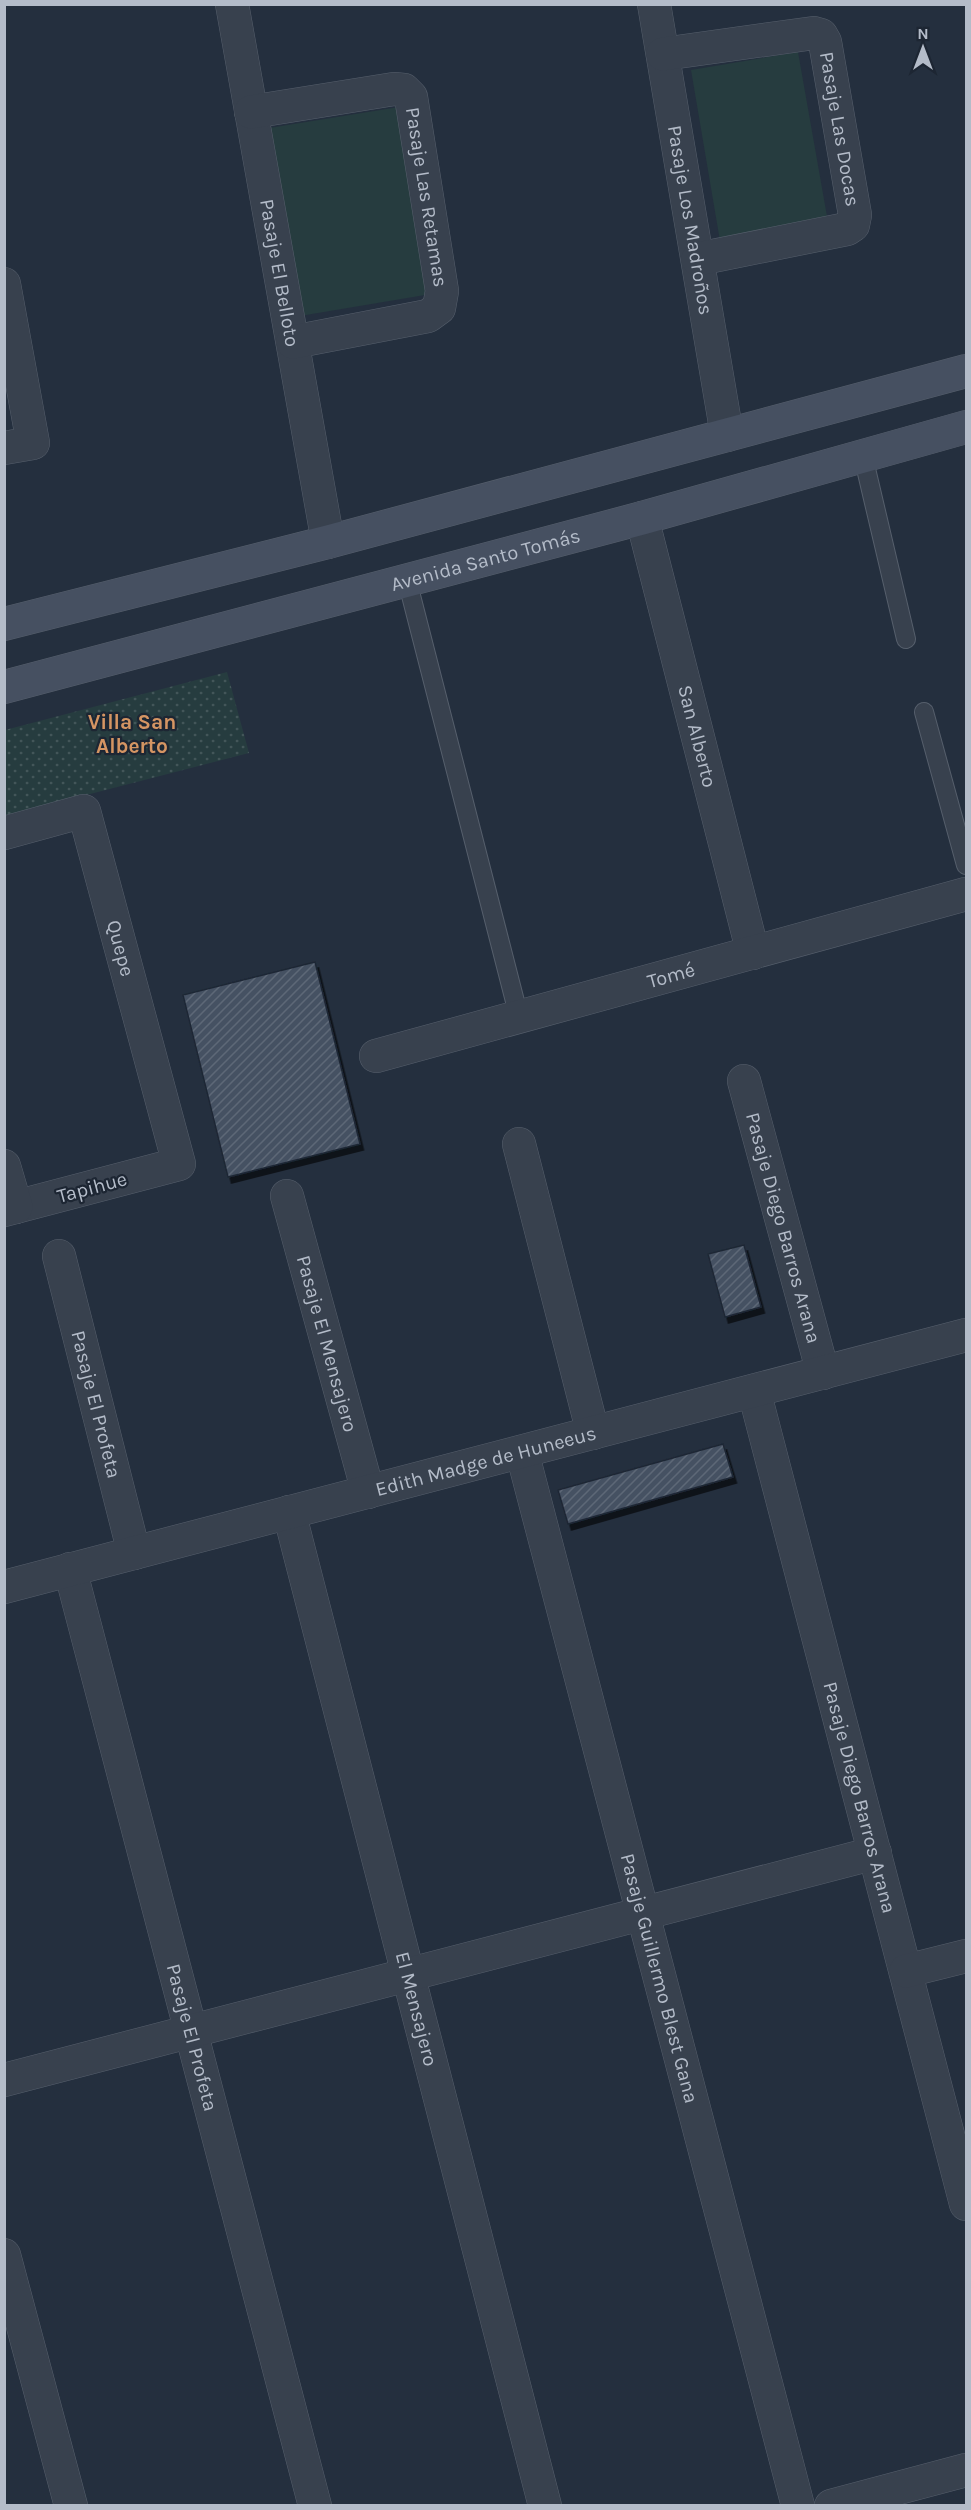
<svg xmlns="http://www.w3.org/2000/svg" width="971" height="2510" font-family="Karla,sans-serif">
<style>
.grass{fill:url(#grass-dots)}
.park{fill:#263c3f}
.building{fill:url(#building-hatch);stroke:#1f2835;stroke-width:1.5;filter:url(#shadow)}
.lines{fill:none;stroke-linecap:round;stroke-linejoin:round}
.lane-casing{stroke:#565f6c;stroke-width:20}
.street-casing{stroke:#565f6c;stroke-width:34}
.secondary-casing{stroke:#565f6c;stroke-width:34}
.lane{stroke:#38414e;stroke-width:18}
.street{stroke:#38414e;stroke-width:33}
.secondary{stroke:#465061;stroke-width:33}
.labels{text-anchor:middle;stroke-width:4.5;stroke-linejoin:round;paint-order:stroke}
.street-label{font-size:20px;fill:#b4bcc9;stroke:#1d2633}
.neighbourhood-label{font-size:21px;font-weight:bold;fill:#d59563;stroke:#1d2633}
</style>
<defs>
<pattern id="grass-dots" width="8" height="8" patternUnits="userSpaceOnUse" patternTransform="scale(1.5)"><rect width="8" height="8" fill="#263c3f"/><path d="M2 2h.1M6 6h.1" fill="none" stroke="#435659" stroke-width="1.8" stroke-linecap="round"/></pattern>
<pattern id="building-hatch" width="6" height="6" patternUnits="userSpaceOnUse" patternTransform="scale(1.5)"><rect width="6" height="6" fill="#455162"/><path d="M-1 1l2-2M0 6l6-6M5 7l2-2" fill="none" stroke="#5d6877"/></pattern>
<filter id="shadow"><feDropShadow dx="3.5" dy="6" stdDeviation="0" flood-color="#0009"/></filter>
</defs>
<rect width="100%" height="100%" fill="#242f3e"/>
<path class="grass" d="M227 672 249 753 5 816V730Z"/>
<g class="park">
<path d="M798 52 828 222 720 241 691 70Z"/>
<path d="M399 107 431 294 294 317 263 129Z"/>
</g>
<g class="building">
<path d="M315 962 360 1144 228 1177 183 995Z"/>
<path d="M744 1245 761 1307 725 1317 708 1254Z"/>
<path d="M723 1444 733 1477 568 1524 558 1490Z"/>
</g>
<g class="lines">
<defs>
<g id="lane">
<path d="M863 456 906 639"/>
<path d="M407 580 519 1017"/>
<path d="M924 712 966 865"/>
</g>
<g id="street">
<path id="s1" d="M232 4 328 542"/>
<path id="s2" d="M654 4 727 435"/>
<path id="s3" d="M663 54 814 33 821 35 825 42 855 215 853 225 847 229 698 259"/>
<path id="s4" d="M251 112 394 89 404 90 411 97 442 291 439 308 428 316 293 342"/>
<path d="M4 284 33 443 4 448"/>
<path id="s5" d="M642 518 753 953"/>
<path id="s6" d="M4 833 84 811 179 1164 4 1210"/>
<path id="s7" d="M376 1056 966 894"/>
<path id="s8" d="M744 1081 823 1373"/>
<path d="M519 1144 593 1433"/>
<path d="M4 1166 16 1207"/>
<path id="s9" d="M287 1196 368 1492"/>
<path id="s10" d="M59 1256 134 1553"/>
<path id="s11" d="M754 1391 966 2204"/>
<path id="s12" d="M522 1452 798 2506"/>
<path id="s13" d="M289 1512 545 2506"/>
<path id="s14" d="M70 1569 315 2506"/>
<path id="s15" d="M4 1587 966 1335"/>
<path d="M906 1971 966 1956"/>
<path d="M4 2080 875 1853"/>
<path d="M4 2255 71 2506"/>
<path d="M831 2506 966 2470"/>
</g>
<g id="secondary">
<path d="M4 624 328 542 966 371"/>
<path id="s16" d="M4 687 642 518 966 427"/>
</g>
</defs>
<use href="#lane" class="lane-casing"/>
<use href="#street" class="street-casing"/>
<use href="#secondary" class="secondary-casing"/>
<use href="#lane" class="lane"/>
<use href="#street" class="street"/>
<use href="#secondary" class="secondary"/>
</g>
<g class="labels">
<g class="street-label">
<text dy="7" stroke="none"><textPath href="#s3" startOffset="256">Pasaje Las Docas</textPath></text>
<text dy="7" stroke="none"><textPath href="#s4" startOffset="266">Pasaje Las Retamas</textPath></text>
<text dy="7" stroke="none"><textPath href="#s2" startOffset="219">Pasaje Los Madroños</textPath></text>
<text dy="7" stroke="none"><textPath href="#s1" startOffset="273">Pasaje El Belloto</textPath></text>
<text dy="7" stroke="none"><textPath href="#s16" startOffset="498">Avenida Santo Tomás</textPath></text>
<text dy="7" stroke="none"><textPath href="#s5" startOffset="225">San Alberto</textPath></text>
<text dy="7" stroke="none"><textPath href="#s6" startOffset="225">Quepe</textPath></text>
<text dy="7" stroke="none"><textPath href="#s7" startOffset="306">Tomé</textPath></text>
<text transform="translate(92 1187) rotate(-15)" y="7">Tapihue</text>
<text dy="7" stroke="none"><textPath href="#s8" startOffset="152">Pasaje Diego Barros Arana</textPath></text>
<text dy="7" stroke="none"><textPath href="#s9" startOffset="153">Pasaje El Mensajero</textPath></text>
<text dy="7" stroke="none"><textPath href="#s10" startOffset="153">Pasaje El Profeta</textPath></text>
<text dy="7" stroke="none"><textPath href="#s15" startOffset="498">Edith Madge de Huneeus</textPath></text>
<text dy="7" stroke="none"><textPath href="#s11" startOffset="420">Pasaje Diego Barros Arana</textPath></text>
<text dy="7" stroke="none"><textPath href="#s12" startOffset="544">Pasaje Guillermo Blest Gana</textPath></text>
<text dy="7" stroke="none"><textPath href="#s13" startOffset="513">El Mensajero</textPath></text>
<text dy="7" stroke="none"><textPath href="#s14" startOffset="484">Pasaje El Profeta</textPath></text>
</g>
<g class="neighbourhood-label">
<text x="132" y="729">Villa San<tspan x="132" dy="24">Alberto</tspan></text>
</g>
</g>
<rect width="971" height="2510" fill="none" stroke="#b4bcc9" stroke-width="12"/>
<g transform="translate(923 48)" stroke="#1d2633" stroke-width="4.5" paint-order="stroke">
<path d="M0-4.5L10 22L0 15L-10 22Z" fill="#b4bcc9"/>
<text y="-9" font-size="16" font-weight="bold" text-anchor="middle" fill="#b4bcc9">N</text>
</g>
</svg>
